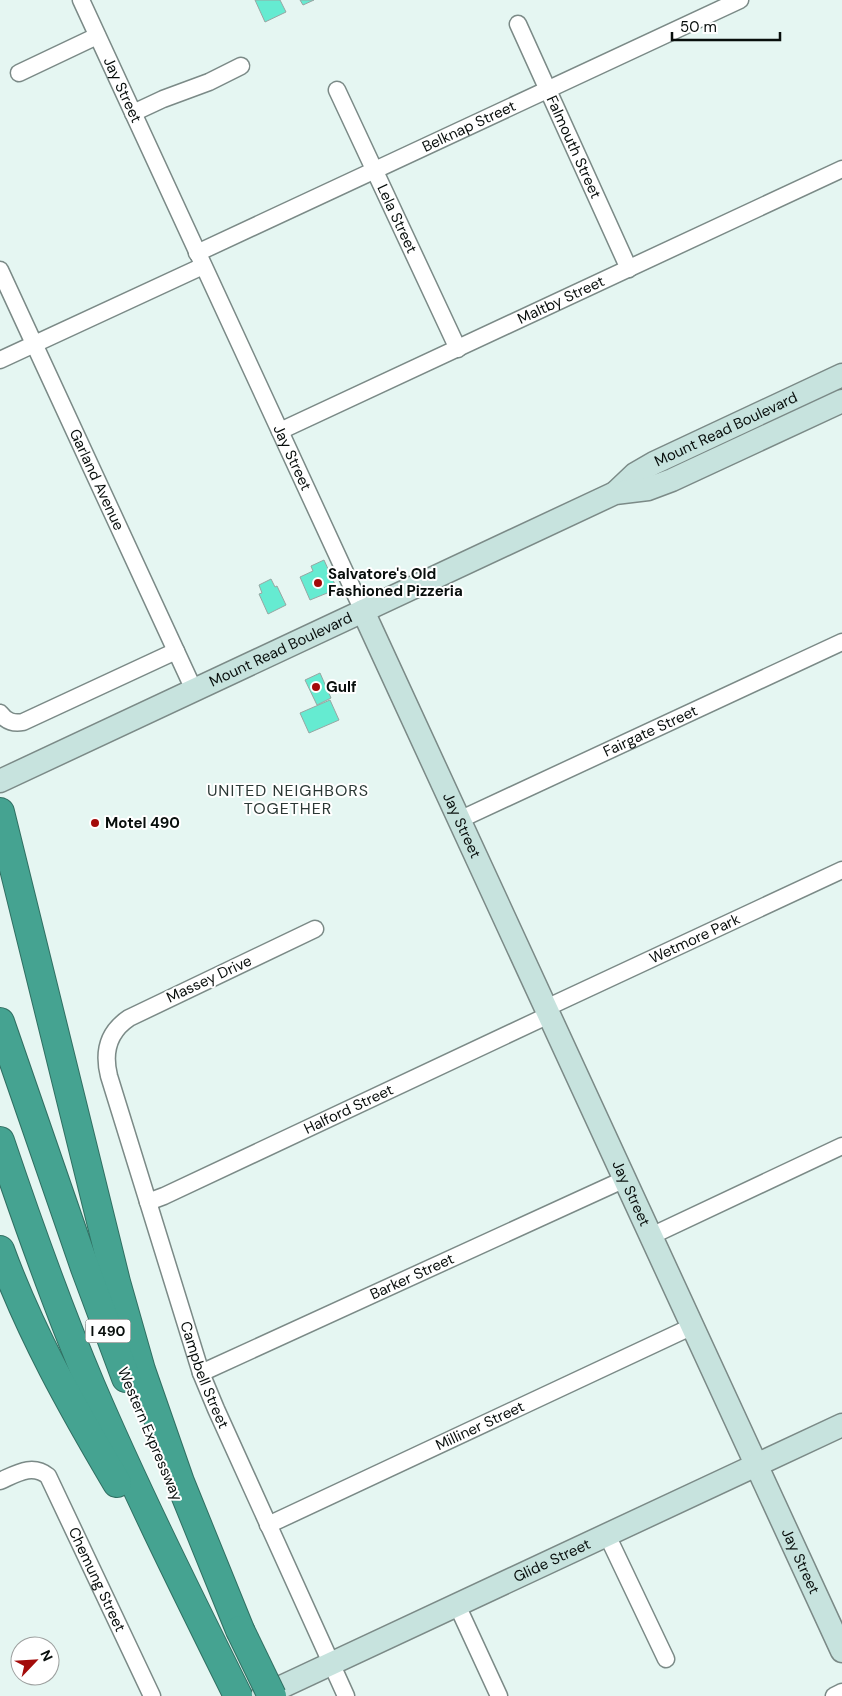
<svg xmlns="http://www.w3.org/2000/svg" width="842" height="1696" font-family="'DM Sans',sans-serif">
<style>
.building{fill:#65ebd1;stroke:#97a7a3}
.lines{fill:none;stroke-linecap:round;stroke-linejoin:round}
.street-casing{stroke:#7b8a87;stroke-width:19}
.secondary-casing{stroke:#7b8a87;stroke-width:25}
.highway-casing{stroke:#306f62;stroke-width:30}
.street{stroke:#fff;stroke-width:16}
.secondary{stroke:#c7e3de;stroke-width:22}
.highway{stroke:#45a391;stroke-width:28}
.highway-bridge-casing{stroke:#306f62;stroke-width:30;stroke-linecap:butt}
.highway-bridge{stroke:#45a391;stroke-width:28}
.poi-dot{fill:#a30b0a;stroke:#fff;stroke-width:2}
.labels{text-anchor:middle;stroke-width:4;stroke-linejoin:round;paint-order:stroke}
.shield{fill:#fff;stroke:#525655;stroke-width:1}
.shield-label{font-size:14px;font-weight:bold;fill:#080e0c}
.street-label{font-size:15px;fill:#080e0c;stroke:#fff}
.poi-label{font-size:15px;font-weight:bold;fill:#080e0c;stroke:#fff;text-anchor:start}
.neighbourhood-label{font-size:16px;letter-spacing:1px;fill:#2b3835;stroke:#fff}
</style>
<rect width="100%" height="100%" fill="#e5f6f2"/>
<g class="building">
<path d="M255 0H280L286 12 265 22Z"/>
<path d="M300 0H314L303 5Z"/>
<path d="M324 560 337 589 310 600 300 577 313 571 311 566Z"/>
<path d="M271 579 275 587 277 586 286 605 268 614 259 594 262 593 259 585Z"/>
<path d="M320 673 331 698 317 705 305 680Z"/>
<path d="M330 700 339 720 309 733 300 713Z"/>
</g>
<g class="lines">
<defs>
<g id="street">
<path id="s1" d="M81 0 363 611"/>
<path id="s2" d="M518 24 629 269"/>
<path d="M19 73 97 36"/>
<path id="s3" d="M337 90 458 349"/>
<path d="M133 113 163 99 209 82 241 66"/>
<path id="s4" d="M197 253 740 0"/>
<path id="s5" d="M0 270 194 690"/>
<path d="M0 360 203 266"/>
<path id="s6" d="M280 431 842 169"/>
<path d="M0 713C6 721 13 724 23 722L176 651"/>
<path id="s7" d="M459 820 842 642"/>
<path id="s8" d="M315 929 129 1018C108 1032 103 1052 109 1076L201 1373 216 1409 346 1696"/>
<path id="s9" d="M546 1008 842 870"/>
<path id="s10" d="M148 1202 164 1196 549 1015"/>
<path d="M651 1236 842 1146"/>
<path id="s11" d="M201 1373 625 1179"/>
<path id="s12" d="M0 1481C16 1474 32 1463 48 1476L152 1696"/>
<path id="s13" d="M268 1525 693 1326"/>
<path d="M607 1535 666 1659"/>
<path d="M457 1605 499 1696"/>
<path d="M834 1696 842 1692"/>
</g>
<g id="secondary">
<path id="s14" d="M615 493 635 474 654 463 842 375"/>
<path id="s15" d="M363 611 842 1651"/>
<path id="s16" d="M0 781 615 493 648 489 672 480 842 401"/>
<path id="s17" d="M262 1696 842 1425"/>
</g>
<g id="highway">
<path d="M0 812 116 1282 141 1370 180 1482 240 1630"/>
<path d="M0 1022 85 1268 126 1378"/>
<path d="M0 1141C28 1224 57 1306 91 1386 136 1491 187 1593 238 1696"/>
<path d="M0 1250C30 1332 72 1407 117 1483"/>
</g>
</defs>
<use href="#street" class="street-casing"/>
<use href="#secondary" class="secondary-casing"/>
<use href="#highway" class="highway-casing"/>
<use href="#street" class="street"/>
<use href="#secondary" class="secondary"/>
<use href="#highway" class="highway"/>
<defs>
<path id="highway-bridge" d="M240 1630 272 1696"/>
</defs>
<use href="#highway-bridge" class="highway-bridge-casing"/>
<use href="#highway-bridge" class="highway-bridge"/>
</g>
<g class="poi-dot">
<circle cx="318" cy="583" r="5"/>
<circle cx="316" cy="687" r="5"/>
<circle cx="95" cy="823" r="5"/>
</g>
<g class="labels">
<rect class="shield" x="85.5" y="1319.5" width="45" height="23" rx="4"/>
<g class="shield-label">
<text x="108" y="1336">I 490</text>
</g>
<g class="street-label">
<text dy="5" stroke="none"><textPath href="#s1" startOffset="99">Jay Street</textPath></text>
<text dy="5" stroke="none"><textPath href="#s4" startOffset="300">Belknap Street</textPath></text>
<text dy="5" stroke="none"><textPath href="#s2" startOffset="135">Falmouth Street</textPath></text>
<text dy="5" stroke="none"><textPath href="#s3" startOffset="142">Lela Street</textPath></text>
<text dy="5" stroke="none"><textPath href="#s6" startOffset="310">Maltby Street</textPath></text>
<text dy="5" stroke="none"><textPath href="#s14" startOffset="129">Mount Read Boulevard</textPath></text>
<text dy="5" stroke="none"><textPath href="#s1" startOffset="504">Jay Street</textPath></text>
<text dy="5" stroke="none"><textPath href="#s5" startOffset="231">Garland Avenue</textPath></text>
<text dy="5" stroke="none"><textPath href="#s16" startOffset="310">Mount Read Boulevard</textPath></text>
<text dy="5" stroke="none"><textPath href="#s7" startOffset="211">Fairgate Street</textPath></text>
<text dy="5" stroke="none"><textPath href="#s15" startOffset="236">Jay Street</textPath></text>
<text dy="5" stroke="none"><textPath href="#s9" startOffset="164">Wetmore Park</textPath></text>
<text transform="translate(209 979) rotate(-25)" y="5">Massey Drive</text>
<text dy="5" stroke="none"><textPath href="#s10" startOffset="221">Halford Street</textPath></text>
<text dy="5" stroke="none"><textPath href="#s15" startOffset="641">Jay Street</textPath></text>
<text dy="5" stroke="none"><textPath href="#s11" startOffset="232">Barker Street</textPath></text>
<text dy="5" stroke="none"><textPath href="#s8" startOffset="586">Campbell Street</textPath></text>
<text dy="5" stroke="none"><textPath href="#s13" startOffset="234">Milliner Street</textPath></text>
<text transform="translate(150 1434) rotate(67)" y="5">Western Expressway</text>
<text dy="5" stroke="none"><textPath href="#s17" startOffset="320">Glide Street</textPath></text>
<text dy="5" stroke="none"><textPath href="#s15" startOffset="1046">Jay Street</textPath></text>
<text dy="5" stroke="none"><textPath href="#s12" startOffset="166">Chemung Street</textPath></text>
</g>
<g class="poi-label">
<text x="328" y="579">Salvatore's Old<tspan x="328" dy="17">Fashioned Pizzeria</tspan></text>
<text x="326" y="692">Gulf</text>
<text x="105" y="828">Motel 490</text>
</g>
<g class="neighbourhood-label">
<text x="288" y="796">UNITED NEIGHBORS<tspan x="288" dy="18">TOGETHER</tspan></text>
</g>
</g>
<g transform="translate(35 1661) rotate(65)"><circle r="24" fill="#ffffff" stroke="#9c9f9e"/>
<path d="M0-4L9 19L0 12L-9 19Z" fill="#a30b0a"/>
<text y="-8" font-size="14" font-weight="bold" text-anchor="middle" fill="#080e0c">N</text>
</g>
<path d="M672 32v8h108v-8" fill="none" stroke="#080e0c" stroke-width="2.5"/>
<text x="680" y="32" font-size="15" fill="#080e0c" stroke="#ffffff" stroke-width="4" paint-order="stroke">50 m</text>
</svg>
